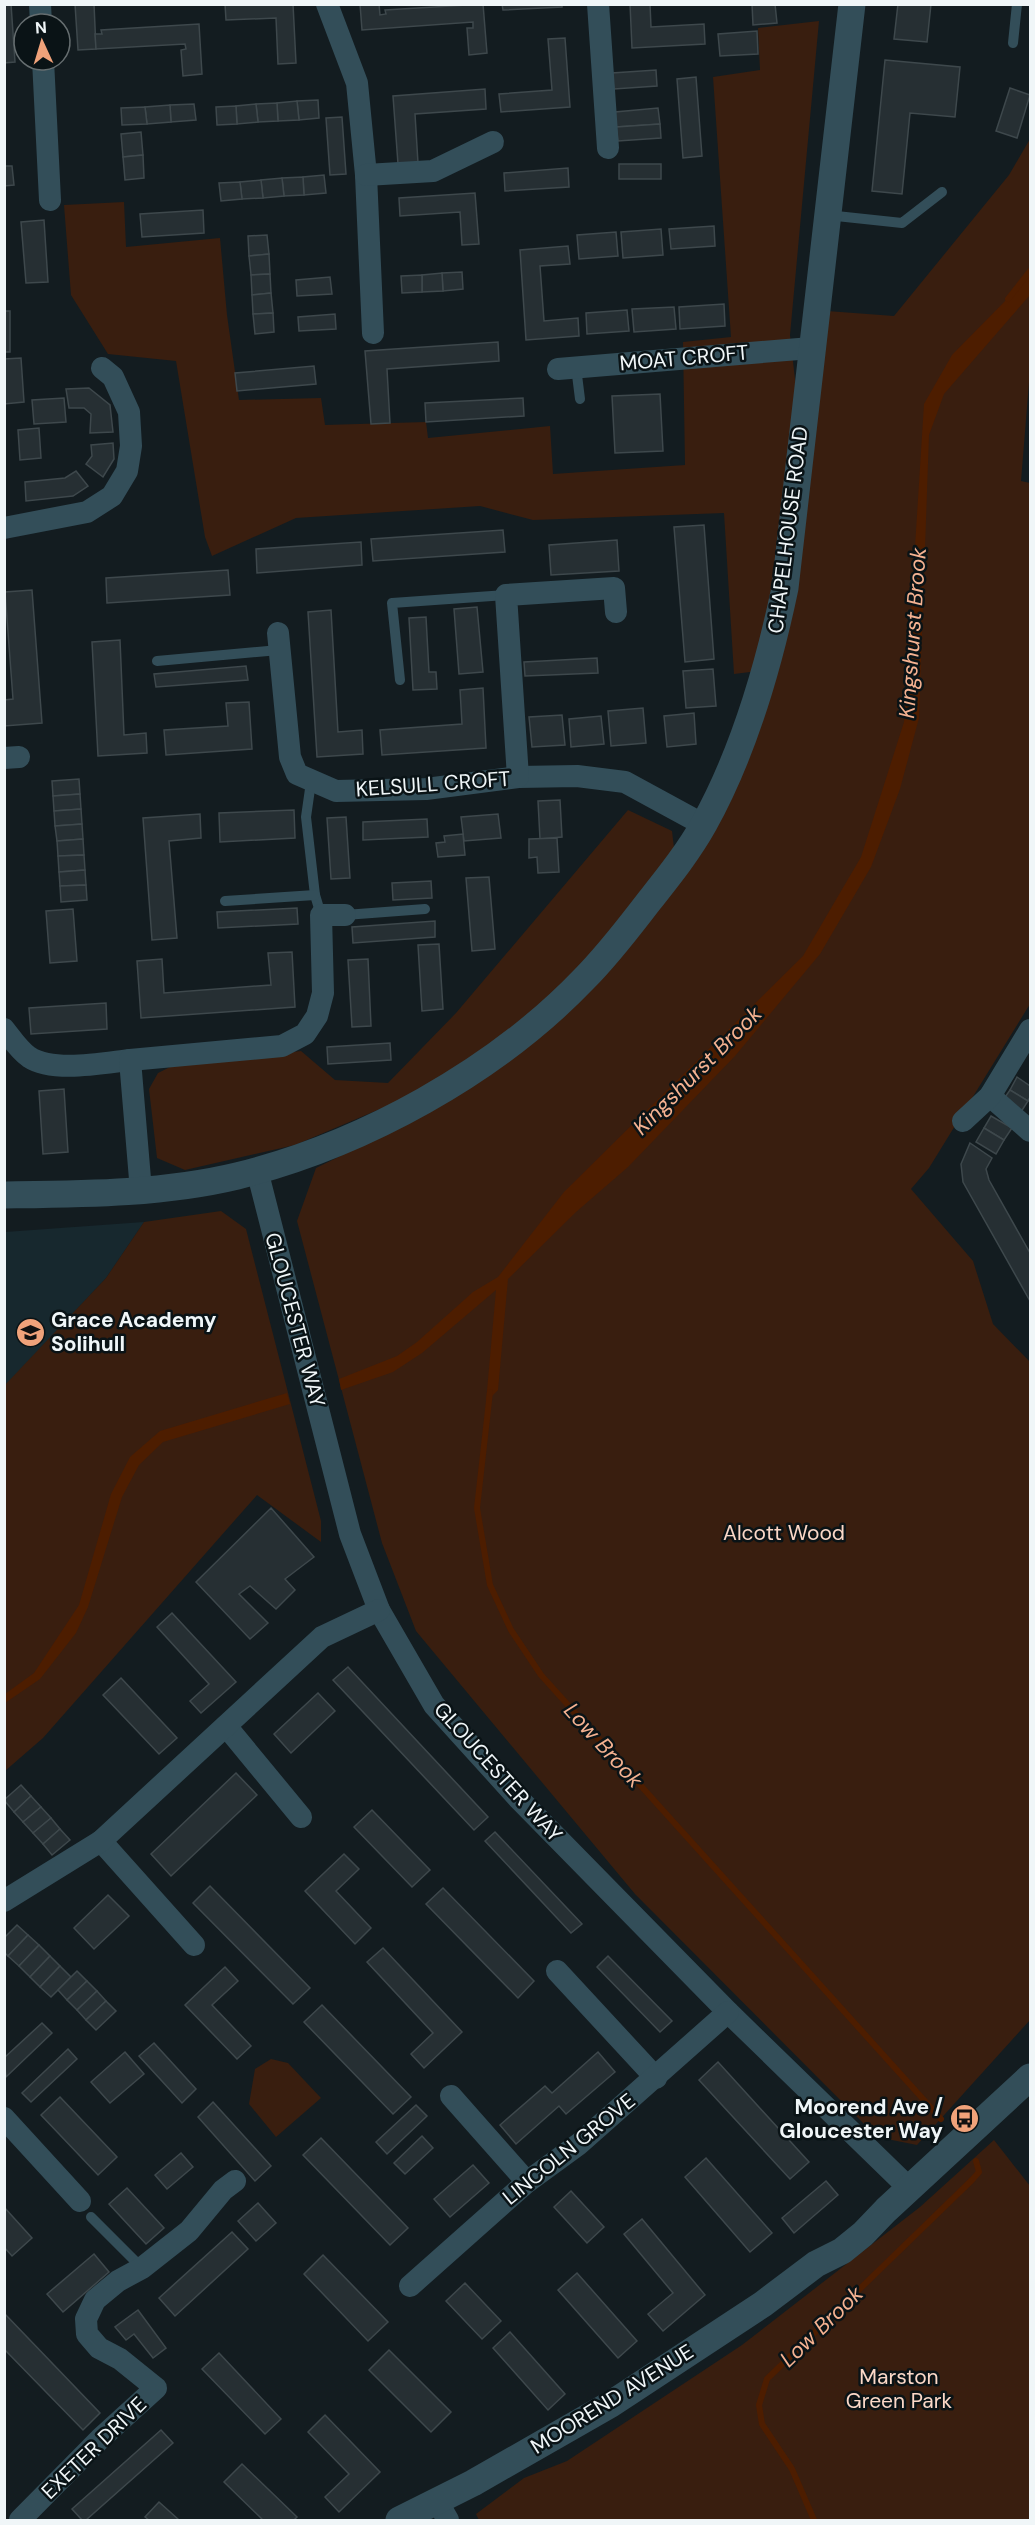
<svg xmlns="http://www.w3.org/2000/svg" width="1035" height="2525" font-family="'DM Sans',sans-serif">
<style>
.built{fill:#17282e}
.green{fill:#391e0f}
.water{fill:#4d1d00}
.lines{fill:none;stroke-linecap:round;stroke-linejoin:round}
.stream{stroke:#4d1d00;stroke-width:6}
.building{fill:#262f33;stroke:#3e484c;stroke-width:1.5}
.service{stroke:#334e59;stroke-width:10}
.minor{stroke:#334e59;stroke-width:22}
.tertiary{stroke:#334e59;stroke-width:27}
.labels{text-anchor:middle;stroke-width:5;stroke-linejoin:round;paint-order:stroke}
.street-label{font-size:21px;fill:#f0f6f8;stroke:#0a1316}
.poi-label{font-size:21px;font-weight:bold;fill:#f0f6f8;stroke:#0a1316;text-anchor:start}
.park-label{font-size:21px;fill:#fbd8c7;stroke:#0a1316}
.water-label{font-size:22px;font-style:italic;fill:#f5b291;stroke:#0a1316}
</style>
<rect width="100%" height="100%" fill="#131c20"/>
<path class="built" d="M144 1222 106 1278 5 1386V1232Z"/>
<g class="green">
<path d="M819 21 790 335 797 397 786 499 758 671 734 674 724 513 533 520 480 506 296 518 212 556 205 537 176 361 108 354 71 295 64 205 124 202 126 247 220 238 227 315 239 400 321 398 325 425 426 422 428 438 550 426 553 474 685 465 683 342 731 337 713 77 760 70 758 28Z"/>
<path d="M1030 139V370L1021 481 1030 483V1004L929 1168 911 1189 973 1261 993 1324 1030 1362V2020L917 2145 877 2137 635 1894 416 1631 382 1543 297 1221 316 1168 425 1114 643 930 768 701 827 311 894 316 1009 175Z"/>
<path d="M628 810 672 831 674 848 612 931 559 990 485 1048 406 1098 295 1145 185 1170 157 1158 149 1089 158 1073 172 1066 301 1051 335 1080 388 1083 456 1013Z"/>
<path d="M221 1211 246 1229 321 1521V1542L257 1495 43 1738 5 1771 4 1386 106 1278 144 1222Z"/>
<path d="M271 2059 288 2063 321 2098 276 2137 249 2104 255 2069Z"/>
<path d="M994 2140 1030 2186V2520H479L476 2514 524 2478 567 2461 742 2345 920 2207Z"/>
</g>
<g class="water">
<path d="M1030 271V295L944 394 929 435 919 718 900 789 871 867 820 954 735 1056 628 1167 576 1212 508 1279 498 1390 486 1402 496 1290 422 1353 393 1372 341 1390 339 1379 397 1356 417 1342 473 1292 498 1277 564 1192 803 956 861 857 904 722 924 404 952 355 1010 296Z"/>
<path d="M287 1393 290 1404 163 1442 139 1465 122 1497 88 1607 76 1633 40 1679 5 1703V1694L34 1673 79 1605 111 1494 130 1457 160 1431Z"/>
</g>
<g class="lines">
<g class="stream">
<path d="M1008 299 1030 271"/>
<path d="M490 1392 477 1508 490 1585 511 1630 541 1675 941 2119"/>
<path d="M814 2520 792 2469 762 2424 759 2405 767 2379 972 2180 979 2172 976 2161"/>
</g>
</g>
<g class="building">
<path d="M4 4H11L15 62 4 63Z"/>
<path d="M75 4H94L96 49 78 50Z"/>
<path d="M225 4H293L296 63 278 64 276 18 226 20Z"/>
<path d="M360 4H379L380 15 386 14 385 10 483 4 487 53 469 55 467 28H473V22L362 30Z"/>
<path d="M502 4H562V7L503 10Z"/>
<path d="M630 4H650L651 27 704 24 705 44 632 48Z"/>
<path d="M752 4H775L777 23 753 25Z"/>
<path d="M898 4H931L927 42 894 39Z"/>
<path d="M199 24 202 74 183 76 181 50 186 49 185 44 96 49 95 34H102L101 30Z"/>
<path d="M757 31 758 54 720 56 718 34Z"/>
<path d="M565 38 570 107 501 112 499 94 552 90 548 39Z"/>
<path d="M885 60 960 67 955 117 910 113 902 194 872 191Z"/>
<path d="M656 70 657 86 614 89 612 73Z"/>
<path d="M696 77 702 156 683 158 677 79Z"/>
<path d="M1010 88 1030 95 1017 138 996 131Z"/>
<path d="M485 89 486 109 415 114 418 163 398 164 393 96Z"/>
<path d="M318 100 319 118 299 120 297 101Z"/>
<path d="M297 101 299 120 278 121 277 103Z"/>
<path d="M277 103 278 121 258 122 256 104Z"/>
<path d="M194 104 196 120 171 122 170 105Z"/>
<path d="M256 104 258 122 237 124 236 106Z"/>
<path d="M170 105 171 122 147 124 145 107Z"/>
<path d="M236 106 237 124 217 125 216 107Z"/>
<path d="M145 107 147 124 122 125 121 108Z"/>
<path d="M658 108 660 124 616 127 615 112Z"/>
<path d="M342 117 346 174 330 175 326 118Z"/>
<path d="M660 124 661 138 618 141 616 127Z"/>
<path d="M141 132 143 155 123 157 121 134Z"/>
<path d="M143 155 144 178 125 180 123 157Z"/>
<rect x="619" y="164" width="42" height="15"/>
<path d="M4 166H12L14 185 4 186Z"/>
<path d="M568 168 569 187 505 191 504 173Z"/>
<path d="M324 175 326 193 304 195 303 177Z"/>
<path d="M303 177 304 195 284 196 282 178Z"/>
<path d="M282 178 284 196 263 198 261 180Z"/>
<path d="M261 180 263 198 242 199 240 182Z"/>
<path d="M240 182 242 199 221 201 219 183Z"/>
<path d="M475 193 479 244 462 245 460 212 400 216 399 198Z"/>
<path d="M203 210 204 233 142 237 140 214Z"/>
<path d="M44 220 48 282 26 283 21 222Z"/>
<path d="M714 226 715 246 671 249 669 229Z"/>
<path d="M661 229 663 255 623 258 621 232Z"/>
<path d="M616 232 618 256 579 259 577 235Z"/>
<path d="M267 235 269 254 249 256 248 236Z"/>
<path d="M568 246 570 264 540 266 544 321 578 318 579 336 526 340 520 250Z"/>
<path d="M269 254 270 274 251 275 249 256Z"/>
<path d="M462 272 463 289 443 291 442 273Z"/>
<path d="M442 273 443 291 422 292V275Z"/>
<path d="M270 274 271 293 252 295 251 275Z"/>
<path d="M422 275V292L402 293 401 276Z"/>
<path d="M330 277 332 294 297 296 296 280Z"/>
<path d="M271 293 273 313 253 314 252 295Z"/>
<path d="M724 304 725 326 680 329 679 307Z"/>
<path d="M674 307 676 329 634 332 632 309Z"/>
<path d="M627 310 629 331 587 334 586 313Z"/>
<rect x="4" y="311" width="6" height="41"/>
<path d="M273 313 274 332 255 334 253 314Z"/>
<path d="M335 314 336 329 299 331 298 317Z"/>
<path d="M498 342 499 361 387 369 390 423 371 424 365 351Z"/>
<path d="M21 358 24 402 4 404V359Z"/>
<path d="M314 366 316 384 237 391 235 373Z"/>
<path d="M89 388 110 405 113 432 90 433 91 414 84 408H69L66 389Z"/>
<path d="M660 394 663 451 615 453 612 396Z"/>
<path d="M64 398 66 422 34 424 32 400Z"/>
<path d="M523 398 524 416 426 422 425 403Z"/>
<path d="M39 428 41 458 20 460 18 430Z"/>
<path d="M113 443 114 459 103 477 86 464 92 456 91 445Z"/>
<path d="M76 471 88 486 73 496 26 501 25 482 65 478Z"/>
<path d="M704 525 714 659 685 662 674 527Z"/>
<path d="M503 530 505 552 373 561 371 539Z"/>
<path d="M617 540 619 571 551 575 549 545Z"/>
<path d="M361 542 362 565 257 573 256 549Z"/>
<path d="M228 570 230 595 107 603 106 578Z"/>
<path d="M32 590 42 723 4 726V700L13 699 5 592Z"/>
<path d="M477 607 483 672 459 674 454 609Z"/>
<path d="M331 610 338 732 362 730 363 754 317 757 308 612Z"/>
<path d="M426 617 429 672H436L437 689 413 690 409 618Z"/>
<path d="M120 640 124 735 146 733 147 753 98 756 92 642Z"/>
<path d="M597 658 598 673 525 676 524 662Z"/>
<path d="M246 666 248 680 156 687 154 674Z"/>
<path d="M713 669 716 706 686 708 683 671Z"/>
<path d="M483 688 486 748 382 755 380 730 462 724 460 690Z"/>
<path d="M249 702 252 749 166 755 164 730 228 726 226 703Z"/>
<path d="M643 708 646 743 611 746 608 711Z"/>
<path d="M694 713 696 744 667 747 664 716Z"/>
<path d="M562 715 565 745 532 747 529 717Z"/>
<path d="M601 716 604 744 571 747 569 719Z"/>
<path d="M79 779 80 794 53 796 52 781Z"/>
<path d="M80 794 81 809 54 811 53 796Z"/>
<path d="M560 800 562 837 540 839 538 801Z"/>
<path d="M81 809 82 824 55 826 54 811Z"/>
<path d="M294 810 295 838 220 842 219 813Z"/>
<path d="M200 814 201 838 169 841 177 938 152 940 143 818Z"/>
<path d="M498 814 501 838 464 841 461 817Z"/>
<path d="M346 817 350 878 331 879 327 818Z"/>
<path d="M427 819 428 837 363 840V822Z"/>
<path d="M82 824 83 839 57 841 55 826Z"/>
<path d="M463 834 465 855 438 857 436 843 445 842 444 836Z"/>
<path d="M557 838 559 872 538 873 537 857 529 858V839Z"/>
<path d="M83 839 84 855 58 856 57 841Z"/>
<path d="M84 855 85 870 59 872 58 856Z"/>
<path d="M85 870 86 885 60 886 59 872Z"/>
<path d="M489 877 495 949 472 951 466 878Z"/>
<path d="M431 881 432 898 393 900 392 883Z"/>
<path d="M86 885 87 900 61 902 60 886Z"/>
<path d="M297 908 298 924 218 928 217 912Z"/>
<path d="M73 909 77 961 50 963 46 911Z"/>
<path d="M435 921V937L353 943 352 927Z"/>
<path d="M439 944 443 1009 422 1011 418 945Z"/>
<path d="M292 952 295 1007 141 1018 137 961 162 959 164 993 271 985 268 953Z"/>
<path d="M368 959 371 1026 352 1027 348 960Z"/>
<path d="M106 1003 107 1029 31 1034 29 1008Z"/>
<path d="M390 1043 391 1060 328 1064 327 1047Z"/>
<path d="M1017 1077 1030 1086V1097L1028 1101 1010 1090Z"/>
<path d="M64 1089 68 1152 43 1154 39 1091Z"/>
<path d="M1010 1090 1028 1101 1021 1112 1003 1100Z"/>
<path d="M991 1116 1012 1128 1004 1140 984 1128Z"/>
<path d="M984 1128 1004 1140 996 1154 976 1142Z"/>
<path d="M970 1143 992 1158 986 1169 989 1180 1030 1253V1301L963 1182 961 1164Z"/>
<path d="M271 1508 314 1557 285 1579 295 1590 276 1609 250 1586 239 1594 268 1623 250 1639 196 1582Z"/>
<path d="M172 1613 236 1682 201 1713 190 1701 209 1684 157 1627Z"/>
<path d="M348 1667 488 1817 474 1830 333 1680Z"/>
<path d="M121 1678 177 1738 159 1754 103 1695Z"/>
<path d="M318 1693 335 1711 291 1753 274 1734Z"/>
<path d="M236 1773 257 1795 171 1876 151 1854Z"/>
<path d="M21 1785 31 1796 14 1812 4 1800Z"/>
<path d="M31 1796 41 1807 23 1822 14 1812Z"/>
<path d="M41 1807 51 1818 33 1833 23 1822Z"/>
<path d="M372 1810 430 1870 412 1887 354 1827Z"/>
<path d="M51 1818 60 1829 43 1844 33 1833Z"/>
<path d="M60 1829 70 1840 52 1855 43 1844Z"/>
<path d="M495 1832 582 1924 571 1933 485 1841Z"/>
<path d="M344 1854 359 1869 336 1891 371 1928 355 1944 305 1891Z"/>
<path d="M210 1886 310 1988 293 2004 193 1903Z"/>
<path d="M443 1888 534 1981 518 1998 426 1904Z"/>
<path d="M108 1895 129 1916 94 1949 74 1928Z"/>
<path d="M17 1925 28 1935 8 1956 4 1952V1938Z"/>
<path d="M28 1935 39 1945 19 1966 8 1956Z"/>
<path d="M39 1945 50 1956 30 1977 19 1966Z"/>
<path d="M383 1948 462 2032 424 2068 411 2054 433 2033 367 1962Z"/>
<path d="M50 1956 60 1966 40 1987 30 1977Z"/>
<path d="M608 1956 672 2021 660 2032 597 1967Z"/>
<path d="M60 1966 71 1977 51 1997 40 1987Z"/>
<path d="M225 1967 238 1981 212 2005 251 2046 237 2059 185 2005Z"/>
<path d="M77 1971 87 1981 67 2000 58 1990Z"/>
<path d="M87 1981 97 1991 77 2010 67 2000Z"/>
<path d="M97 1991 106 2001 86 2020 77 2010Z"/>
<path d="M106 2001 116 2011 96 2030 86 2020Z"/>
<path d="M322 2005 411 2097 393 2114 304 2022Z"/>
<path d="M42 2023 52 2033 6 2077 4 2058Z"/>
<path d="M154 2043 196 2089 182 2103 139 2056Z"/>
<path d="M68 2049 77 2059 31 2102 22 2093Z"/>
<path d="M125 2052 144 2074 110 2103 91 2082Z"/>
<path d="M598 2052 615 2072 566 2114 559 2106 516 2144 500 2125 545 2086 552 2093Z"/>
<path d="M718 2062 809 2162 790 2179 699 2080Z"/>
<path d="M60 2097 117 2157 98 2175 41 2115Z"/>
<path d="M213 2102 271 2166 255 2181 198 2117Z"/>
<path d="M416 2105 427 2116 387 2154 376 2142Z"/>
<path d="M422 2136 433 2148 405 2174 394 2163Z"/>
<path d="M321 2138 408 2228 390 2245 303 2155Z"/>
<path d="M181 2153 193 2167 167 2189 155 2175Z"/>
<path d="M706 2158 772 2233 750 2252 685 2177Z"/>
<path d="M473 2165 489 2183 450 2217 434 2199Z"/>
<path d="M826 2181 838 2195 794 2233 782 2218Z"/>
<path d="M127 2188 164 2228 146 2244 109 2204Z"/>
<path d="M571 2191 604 2227 587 2243 554 2207Z"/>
<path d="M258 2203 276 2223 256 2241 238 2221Z"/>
<path d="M4 2207 32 2238 12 2256 4 2247Z"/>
<path d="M642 2219 705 2295 663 2331 648 2314 673 2293 624 2234Z"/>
<path d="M232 2232 248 2249 175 2316 159 2298Z"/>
<path d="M94 2254 109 2272 63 2312 47 2294Z"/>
<path d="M323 2255 388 2322 368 2341 304 2274Z"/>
<path d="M577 2273 637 2341 618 2358 558 2290Z"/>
<path d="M465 2283 501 2321 482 2339 446 2301Z"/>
<path d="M138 2310 166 2348 153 2358 134 2334 126 2340 115 2327Z"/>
<path d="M4 2313 100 2413 83 2430 4 2349Z"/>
<path d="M510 2332 565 2394 548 2410 493 2348Z"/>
<path d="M389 2350 451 2412 431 2432 369 2370Z"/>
<path d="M219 2353 281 2419 265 2434 202 2369Z"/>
<path d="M325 2415 380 2472 339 2512 325 2497 349 2474 308 2432Z"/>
<path d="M161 2430 173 2443 86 2520H82L72 2509Z"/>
<path d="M242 2464 297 2517 294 2520H263L224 2482Z"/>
<path d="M159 2502 179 2520H149L145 2517Z"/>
</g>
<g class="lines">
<g class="service">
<path d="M1013 43 1017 4"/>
<path d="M827 215 902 223 942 192"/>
<path d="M576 367 580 399"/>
<path d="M157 661 279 650"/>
<path d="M400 680 392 603 506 595"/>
<path d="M311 782 306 817 315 895 321 915"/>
<path d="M225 901 315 895"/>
<path d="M345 915 425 909"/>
<path d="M91 2217 142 2268"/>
</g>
<g class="minor">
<path d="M40 4 41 24"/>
<path d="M327 4 357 83 366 175 373 333"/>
<path d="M598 4 608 148"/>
<path d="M43 60 50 200"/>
<path d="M366 175 433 171 493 142"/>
<path d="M558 369 811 348"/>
<path d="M4 528 87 512 112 496 127 471 131 446 129 412 113 377 102 368"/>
<path d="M278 633 290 757 297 774 336 791 426 789 518 777 577 776 625 782 704 825"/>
<path d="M4 758 19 757"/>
<path d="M518 777 506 595 614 588 616 612"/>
<path d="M4 1029C12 1039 19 1050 29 1057 53 1073 103 1063 130 1060"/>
<path d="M990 1096 1030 1131"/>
<path d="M963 1121 990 1096 1030 1030"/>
<path d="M257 1170 350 1534 379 1610 434 1705 519 1799 728 2012 910 2189"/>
<path d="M141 1191 130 1060 282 1046 305 1034 317 1016 323 993 321 915H345"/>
<path d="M226 1726 301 1817"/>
<path d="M101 1841 194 1945"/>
<path d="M4 1901 101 1841 322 1637 379 1610"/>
<path d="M557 1971 656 2078"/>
<path d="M451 2096 527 2182"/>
<path d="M4 2118 80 2201"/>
<path d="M410 2286 527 2182 579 2144 728 2012"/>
<path d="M437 2501 448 2520"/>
<path d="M20 2520 100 2439 156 2388 120 2359 99 2348 87 2334 86 2319 95 2300 118 2281 142 2268 189 2231 223 2190 235 2181"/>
</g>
<g class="tertiary">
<path d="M4 1195C82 1194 162 1194 237 1176 362 1145 495 1072 584 979 609 954 629 927 650 900 669 876 689 851 704 824 744 752 768 669 785 588L852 4"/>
<path d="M399 2520 473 2483 611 2404 763 2304 816 2264 842 2251 863 2234 886 2210 1030 2077"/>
</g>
</g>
<defs>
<symbol id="school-disc" viewBox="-11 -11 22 22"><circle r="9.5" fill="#f0a27a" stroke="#0a1316"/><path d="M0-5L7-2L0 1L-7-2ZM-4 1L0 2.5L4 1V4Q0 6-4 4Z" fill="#111"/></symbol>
<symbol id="bus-disc" viewBox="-11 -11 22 22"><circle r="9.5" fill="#f0a27a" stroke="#0a1316"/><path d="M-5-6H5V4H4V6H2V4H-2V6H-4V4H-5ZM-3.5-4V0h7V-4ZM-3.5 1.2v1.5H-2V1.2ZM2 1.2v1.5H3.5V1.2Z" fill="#111"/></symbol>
</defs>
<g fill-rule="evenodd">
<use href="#school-disc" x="14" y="1316" width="33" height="33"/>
<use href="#bus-disc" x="948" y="2102" width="33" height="33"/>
</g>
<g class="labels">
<g class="street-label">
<text transform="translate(684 358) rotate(-5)" y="7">MOAT CROFT</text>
<text transform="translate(788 530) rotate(-83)" y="7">CHAPELHOUSE ROAD</text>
<text transform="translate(433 784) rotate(-4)" y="7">KELSULL CROFT</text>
<text transform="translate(295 1320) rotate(75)" y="7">GLOUCESTER WAY</text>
<text transform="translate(498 1772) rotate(48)" y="7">GLOUCESTER WAY</text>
<text transform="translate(569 2149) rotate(-39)" y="7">LINCOLN GROVE</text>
<text transform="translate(612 2399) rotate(-32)" y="7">MOOREND AVENUE</text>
<text transform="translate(94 2448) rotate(-44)" y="7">EXETER DRIVE</text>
</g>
<g class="poi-label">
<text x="51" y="1327">Grace Academy<tspan x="51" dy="24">Solihull</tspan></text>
<text x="943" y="2114" text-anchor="end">Moorend Ave /<tspan x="943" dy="24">Gloucester Way</tspan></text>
</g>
<g class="park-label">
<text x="784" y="1540">Alcott Wood</text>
<text x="899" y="2384">Marston<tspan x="899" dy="24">Green Park</tspan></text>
</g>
<g class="water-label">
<text transform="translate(912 633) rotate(-86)" y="8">Kingshurst Brook</text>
<text transform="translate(697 1070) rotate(-45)" y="8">Kingshurst Brook</text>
<text transform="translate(604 1745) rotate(48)" y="8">Low Brook</text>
<text transform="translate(821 2326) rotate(-44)" y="8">Low Brook</text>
</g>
</g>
<rect width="1035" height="2525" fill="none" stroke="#f0f6f8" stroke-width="12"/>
<g transform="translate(42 42) rotate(356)"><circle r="28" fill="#0a1316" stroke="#666e70" stroke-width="1.5"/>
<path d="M0-4.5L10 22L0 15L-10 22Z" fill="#f0a27a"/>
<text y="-9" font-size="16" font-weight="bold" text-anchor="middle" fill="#f0f6f8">N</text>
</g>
</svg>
